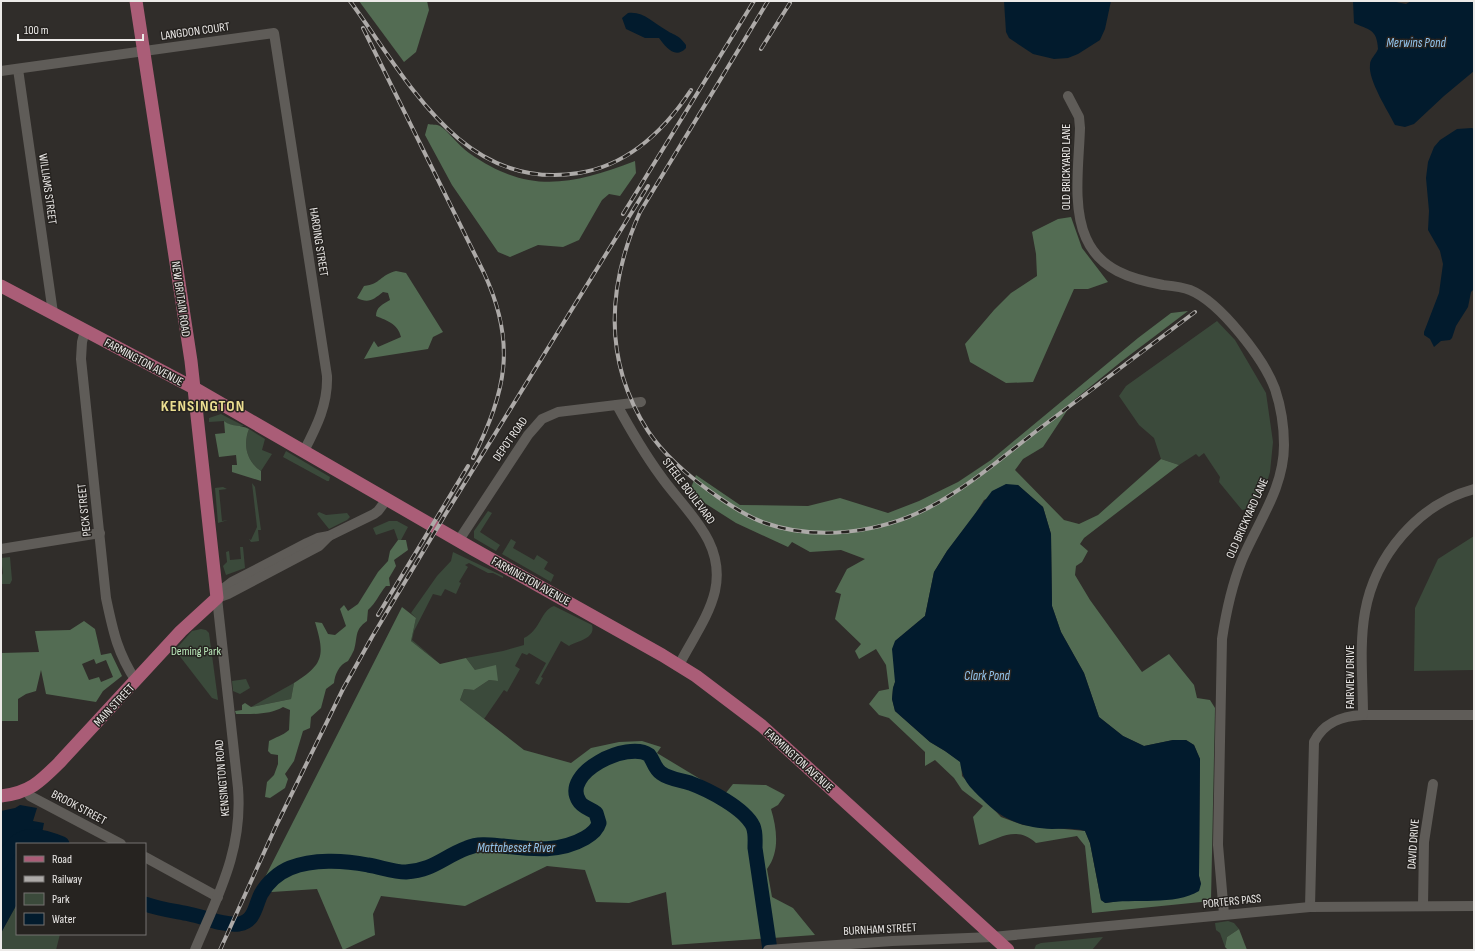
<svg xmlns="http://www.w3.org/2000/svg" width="1475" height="951" font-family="'Sofia Sans Condensed',sans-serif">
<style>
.green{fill:#3b4a3b}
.forest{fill:#536c53;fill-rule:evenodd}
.water{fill:#021b2d}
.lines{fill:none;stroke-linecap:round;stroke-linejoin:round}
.river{stroke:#021b2d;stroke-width:15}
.minor{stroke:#5f5c58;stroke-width:10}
.major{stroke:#aa5d77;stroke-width:13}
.rail-casing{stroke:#adaaa8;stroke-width:4}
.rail{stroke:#262320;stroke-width:2.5;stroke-dasharray:8;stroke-linecap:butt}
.labels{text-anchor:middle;stroke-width:3;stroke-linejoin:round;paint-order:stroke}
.street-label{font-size:12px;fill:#eceae8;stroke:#262320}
.park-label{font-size:12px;fill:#bae8ba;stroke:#262320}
.water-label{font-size:13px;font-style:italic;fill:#94c6ef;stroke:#262320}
.district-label{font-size:16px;font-weight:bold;letter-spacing:1px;fill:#ebde90;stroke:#262320}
</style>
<rect width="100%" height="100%" fill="#302d2a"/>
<g class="green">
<path d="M1217 321 1235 340 1266 393 1273 442 1270 472 1264 492 1247 509 1242 510 1219 482 1220 477 1204 453 1199 457 1196 454 1179 465 1161 459 1154 438 1139 425 1119 396 1126 386Z"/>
<path d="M221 414 244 426H230L224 421 209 422V418Z"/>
<path d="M249 429 265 439 262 450 272 454 261 471C246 461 243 444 249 429Z"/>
<path d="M286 451 330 477 329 481H327L283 457Z"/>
<path d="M252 483 255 487 261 530H258L259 541 251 542 249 539 251 540 257 527Z"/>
<path d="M223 487 227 489 219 490 222 521 228 520 218 523 215 488Z"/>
<path d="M488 511 492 513 480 532 500 545 496 551 474 538V531Z"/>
<path d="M319 512 326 515 347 513 350 517 347 520 329 529 317 514Z"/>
<path d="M389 521H397L408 527 401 540H398L394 529 376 535 373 528Z"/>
<path d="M1474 536V670L1414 671 1415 608 1438 559Z"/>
<path d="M511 539 516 542 513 548 534 560 537 555 548 562 544 569 554 575 551 582 502 554Z"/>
<path d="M240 547H243L245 568 226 575 223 566 227 562 226 552 229 551 230 560 241 559Z"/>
<path d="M453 552 503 576V578L493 573H488L469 563 465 565 468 567 459 582 461 583 456 594 445 589 441 596 433 594 414 631 412 640 437 661 411 641 416 618 411 613 437 576 451 561Z"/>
<path d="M10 557 12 580 10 584H1V577L3 573 1 558Z"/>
<path d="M554 606 592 625C596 639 577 641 569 646L561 641 541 677 543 678 539 685 535 683 546 663 529 653 527 655 522 653 515 666 520 669 507 692 504 690 484 719 460 700 464 689 474 690 489 680 498 681 475 670 466 658 503 651 524 645V638C541 630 540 611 554 606Z"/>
<path d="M201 629 206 630 209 633 218 700 212 698 175 650 192 631Z"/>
<path d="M246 679 250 688 240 694 233 691 232 681Z"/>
<path d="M294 683 291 699 251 707Z"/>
<path d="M17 904V934H60L56 950H1V933Z"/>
<path d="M1228 921 1234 923 1239 929 1227 937 1225 947 1220 933 1216 930 1215 923Z"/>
<path d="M1103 937 1092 950H1034L1036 945 1041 943Z"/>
</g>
<g class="forest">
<path d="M359 1H427L429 10 416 52 404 62Z"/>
<path d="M428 124C431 125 437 124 440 126 448 131 459 146 469 153 529 195 571 185 635 161L636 173 620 196 609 194 602 200 579 240 563 247 538 245 510 257 498 252 452 185 425 135Z"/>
<path d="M1071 217 1082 248 1108 282 1088 289H1074L1033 382 1006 383 970 362 965 344 994 310 1011 293 1037 276 1036 254 1032 232 1058 219Z"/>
<path d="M396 271 406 273 443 332 433 337 428 349 364 359 374 341 378 347 401 337C398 324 388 321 376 316 376 307 383 304 390 300L388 293 383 292C374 299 369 304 357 298L364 286C381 284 380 275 396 271Z"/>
<path d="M1188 311 1122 361 1074 400 1043 447 1023 459 1015 470 1064 520 1079 524 1098 515 1161 459 1179 465 1084 538 1080 544 1088 551 1082 562 1076 566 1075 575 1090 600 1142 672 1169 654 1194 685 1197 698 1210 700 1215 708 1211 901 1092 913 1085 846 1077 836 1036 843C1017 825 1000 838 979 845L973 817 983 806 962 790 954 778 935 760 925 766V752L889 718 879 715 869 704 879 691 889 689 886 665 876 649 859 659 855 651 861 644 835 619 841 594 835 592 847 569 865 559 841 550 810 552 792 542 788 547 736 523 689 493 696 475 740 505 808 506 840 498 888 513 919 501 958 482 991 460 1138 338 1171 313ZM1018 485 1043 507 1051 534 1052 606 1061 632 1084 673 1099 717 1123 736 1144 746 1173 740H1186L1194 745 1200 759 1199 876 1201 884 1113 902 1106 903 1101 900 1090 843 1085 831 1023 825 1001 817 962 776 961 762 945 751 930 742 895 711 892 699 893 688 895 682V641L925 616 934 572 947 551 974 516 984 500Z"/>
<path d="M224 421C233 428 240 424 249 429 243 444 246 461 261 471V481L232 472V465H237L236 455 219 457 215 434 225 433Z"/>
<path d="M398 540H406L408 550 394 560 396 566 389 578 390 586H386C379 594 376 603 368 610L367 621C354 630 358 637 354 650 352 654 350 658 348 661 339 665 335 674 334 683L326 689 321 708 311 717 310 728 303 731 294 761 285 774 288 779 285 788 270 798 265 797 267 782 274 775 278 764V755L271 754 268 751 269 741C276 737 282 736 289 730L290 710 283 707C270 715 250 714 236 714L235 711 242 710V705L245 703 251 707 291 699 294 683C324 664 325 655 315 622L322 623 328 634 335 635 346 626 340 609 344 605 348 611 358 604 378 572 388 561 390 551Z"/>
<path d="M402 607 416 618 411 641 440 664 466 658 475 670 496 665 498 681 489 680 474 690 464 689 460 700 524 750 571 763 591 748 619 742 642 741 661 747 657 753 725 794 733 784 766 785 785 795 778 805 771 809C777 829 780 852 767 869L772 897 793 908 815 935 672 945 666 892 629 903 596 902 585 870 547 866 465 906 381 896 373 914 375 935 343 950 317 889 257 893Z"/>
<path d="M84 621 95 629 101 655 111 653 122 676 103 691 96 702 46 694 41 670 36 691 26 694 18 699V721H1V653L39 652 35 631 70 630ZM94 659 96 664 106 660 113 677 101 682 99 677 89 680 82 664Z"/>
<path d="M1239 929 1247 950H1228L1225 947 1227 937Z"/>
</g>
<g class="water">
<path d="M1004 1H1111L1105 29 1100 40 1078 54 1068 58 1054 59 1033 54 1009 38 1006 32Z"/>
<path d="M1353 1H1391L1406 4 1411 1H1474V71L1444 96 1414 124 1405 127 1395 125C1388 111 1368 80 1370 65 1370 58 1376 55 1378 49 1377 28 1368 30 1354 23Z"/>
<path d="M628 13C644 11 653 23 666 30 675 36 678 34 686 45V48C675 60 665 46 659 38H645L626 29 622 18Z"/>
<path d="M1472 128 1474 129V289L1471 292 1468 307 1456 326 1452 338 1450 340 1441 341 1434 347 1430 339 1424 335V332L1439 293 1443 264 1440 251 1428 230 1429 211 1426 178 1428 162 1434 147 1440 140 1457 129Z"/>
<path d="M1006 484 1018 485 1043 507 1051 534 1052 606 1061 632 1084 673 1099 717 1123 736 1144 746 1173 740H1186L1194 745 1200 759 1199 876 1201 884 1199 891C1175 906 1134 898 1105 903L1101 900 1090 843 1085 831C1074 828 1063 829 1052 829 1022 828 1001 819 981 798 968 785 963 781 960 762L945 751 930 742 895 711 892 699 893 688 895 682 892 649 895 641 925 616 934 572 947 551 992 491Z"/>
<path d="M20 805 37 808 33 821 44 823 40 844H17V904L1 933V811L15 808Z"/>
</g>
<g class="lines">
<g class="river">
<path d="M1 862C17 833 32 831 62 844"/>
<path d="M145 904C159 909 174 911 189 914 205 917 223 926 239 924 255 921 255 906 261 894 267 883 278 873 290 868 313 859 343 860 368 865 381 867 393 872 406 872 434 870 443 857 467 848 479 843 491 845 503 846 531 849 559 853 585 838 592 834 597 830 599 823L596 813C591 809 582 807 579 801 561 773 628 740 649 755 654 761 654 768 661 773 669 779 680 780 690 783 709 790 744 808 753 826 756 833 755 840 755 848L770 950"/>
</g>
<g class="minor">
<path d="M18 69 53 313"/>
<path d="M1 71 274 33 327 376C328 404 317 426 304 451"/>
<path d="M1068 96 1079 117 1080 128C1079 162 1072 207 1086 238 1100 270 1131 279 1163 285 1172 286 1182 287 1190 290 1220 302 1264 359 1275 389 1281 407 1284 426 1284 445 1284 488 1258 522 1242 560 1232 585 1226 612 1222 639L1218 845 1224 914"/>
<path d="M85 331 82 342 81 359 106 598C113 631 117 652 136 681"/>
<path d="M617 405C630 429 644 453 660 475 685 511 726 541 715 591 709 617 691 641 679 665"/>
<path d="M459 540 528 435 542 419 558 412 641 402"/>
<path d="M1 549 100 533"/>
<path d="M217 598 223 589 232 582 307 543 318 538 329 536 374 514 378 511 387 499"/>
<path d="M217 598 228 594 319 546 329 536"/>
<path d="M1363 715H1474"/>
<path d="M26 791 30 796 121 844"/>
<path d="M145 857 218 897"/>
<path d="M1423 906 1424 842 1433 784"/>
<path d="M1310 907 1314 742C1324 722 1342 716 1363 715 1363 682 1359 645 1365 612 1375 556 1418 504 1474 489"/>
<path d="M195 950C218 895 243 850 238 788L217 598"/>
<path d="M768 950 892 941 993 937 1310 907 1474 906"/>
</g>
<g class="major">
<path d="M1 286 194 388 473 549 662 655 696 676 762 726 1008 950"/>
<path d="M1 796C29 793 40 782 59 763L181 631 217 598 191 361 136 1"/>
</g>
<defs>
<g id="rail">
<path d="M350 1C408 80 462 192 579 173 629 165 664 131 691 90"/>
<path d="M768 1 640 212C607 286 603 361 648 431 666 458 692 479 718 497 733 507 748 517 765 523 816 541 880 533 928 508 969 487 1006 454 1043 426 1094 388 1145 350 1195 312"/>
<path d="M363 28 484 273C517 344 506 391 473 458"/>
<path d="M761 49 790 3"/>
<path d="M623 214 754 1"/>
<path d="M378 615 468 466"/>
<path d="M220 950 276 826 343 689 372 637 445 515 648 186"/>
</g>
</defs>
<use href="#rail" class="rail-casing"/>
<use href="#rail" class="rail"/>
</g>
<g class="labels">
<g class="street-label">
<text transform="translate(195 31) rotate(-8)" y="4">LANGDON COURT</text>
<text transform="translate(1066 167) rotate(-90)" y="4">OLD BRICKYARD LANE</text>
<text transform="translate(48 189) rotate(82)" y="4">WILLIAMS STREET</text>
<text transform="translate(319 242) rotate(81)" y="4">HARDING STREET</text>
<text transform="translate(181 299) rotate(82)" y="4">NEW BRITAIN ROAD</text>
<text transform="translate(144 362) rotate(28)" y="4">FARMINGTON AVENUE</text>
<text transform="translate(510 439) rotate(-55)" y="4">DEPOT ROAD</text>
<text transform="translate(689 491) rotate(53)" y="4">STEELE BOULEVARD</text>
<text transform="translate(84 510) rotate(-96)" y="4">PECK STREET</text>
<text transform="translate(1247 518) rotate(-66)" y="4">OLD BRICKYARD LANE</text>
<text transform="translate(531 581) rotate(29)" y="4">FARMINGTON AVENUE</text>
<text transform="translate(1350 677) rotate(-90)" y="4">FAIRVIEW DRIVE</text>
<text transform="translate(114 705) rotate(-47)" y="4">MAIN STREET</text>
<text transform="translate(799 760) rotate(42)" y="4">FARMINGTON AVENUE</text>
<text transform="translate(222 778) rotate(-95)" y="4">KENSINGTON ROAD</text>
<text transform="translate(79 807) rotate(28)" y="4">BROOK STREET</text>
<text transform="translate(1413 844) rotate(-86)" y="4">DAVID DRIVE</text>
<text transform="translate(1232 901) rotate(-6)" y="4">PORTERS PASS</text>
<text transform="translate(880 929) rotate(-3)" y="4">BURNHAM STREET</text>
</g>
<g class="park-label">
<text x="196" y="655">Deming Park</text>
</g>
<g class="water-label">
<text x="1416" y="47">Merwins Pond</text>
<text x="987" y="680">Clark Pond</text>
<text x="516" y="852">Mattabesset River</text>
</g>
<g class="district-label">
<text x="203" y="411">KENSINGTON</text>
</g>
</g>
<rect width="1475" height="951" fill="none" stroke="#eceae8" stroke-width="4"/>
<rect x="16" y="843" width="130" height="92" fill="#262320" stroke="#757370"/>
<rect x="24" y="856" width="20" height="6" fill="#aa5d77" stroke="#757370"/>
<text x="52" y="863" font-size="12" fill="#eceae8">Road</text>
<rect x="24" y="876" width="20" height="6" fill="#adaaa8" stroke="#757370"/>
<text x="52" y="883" font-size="12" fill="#eceae8">Railway</text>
<rect x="24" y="893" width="20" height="12" fill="#3b4a3b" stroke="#757370"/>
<text x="52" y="903" font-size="12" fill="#eceae8">Park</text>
<rect x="24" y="913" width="20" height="12" fill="#021b2d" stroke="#757370"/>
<text x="52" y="923" font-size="12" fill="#eceae8">Water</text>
<path d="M18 34v6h125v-6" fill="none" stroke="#eceae8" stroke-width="2"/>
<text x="24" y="34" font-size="12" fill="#eceae8" stroke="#262320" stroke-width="3" paint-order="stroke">100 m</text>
</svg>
